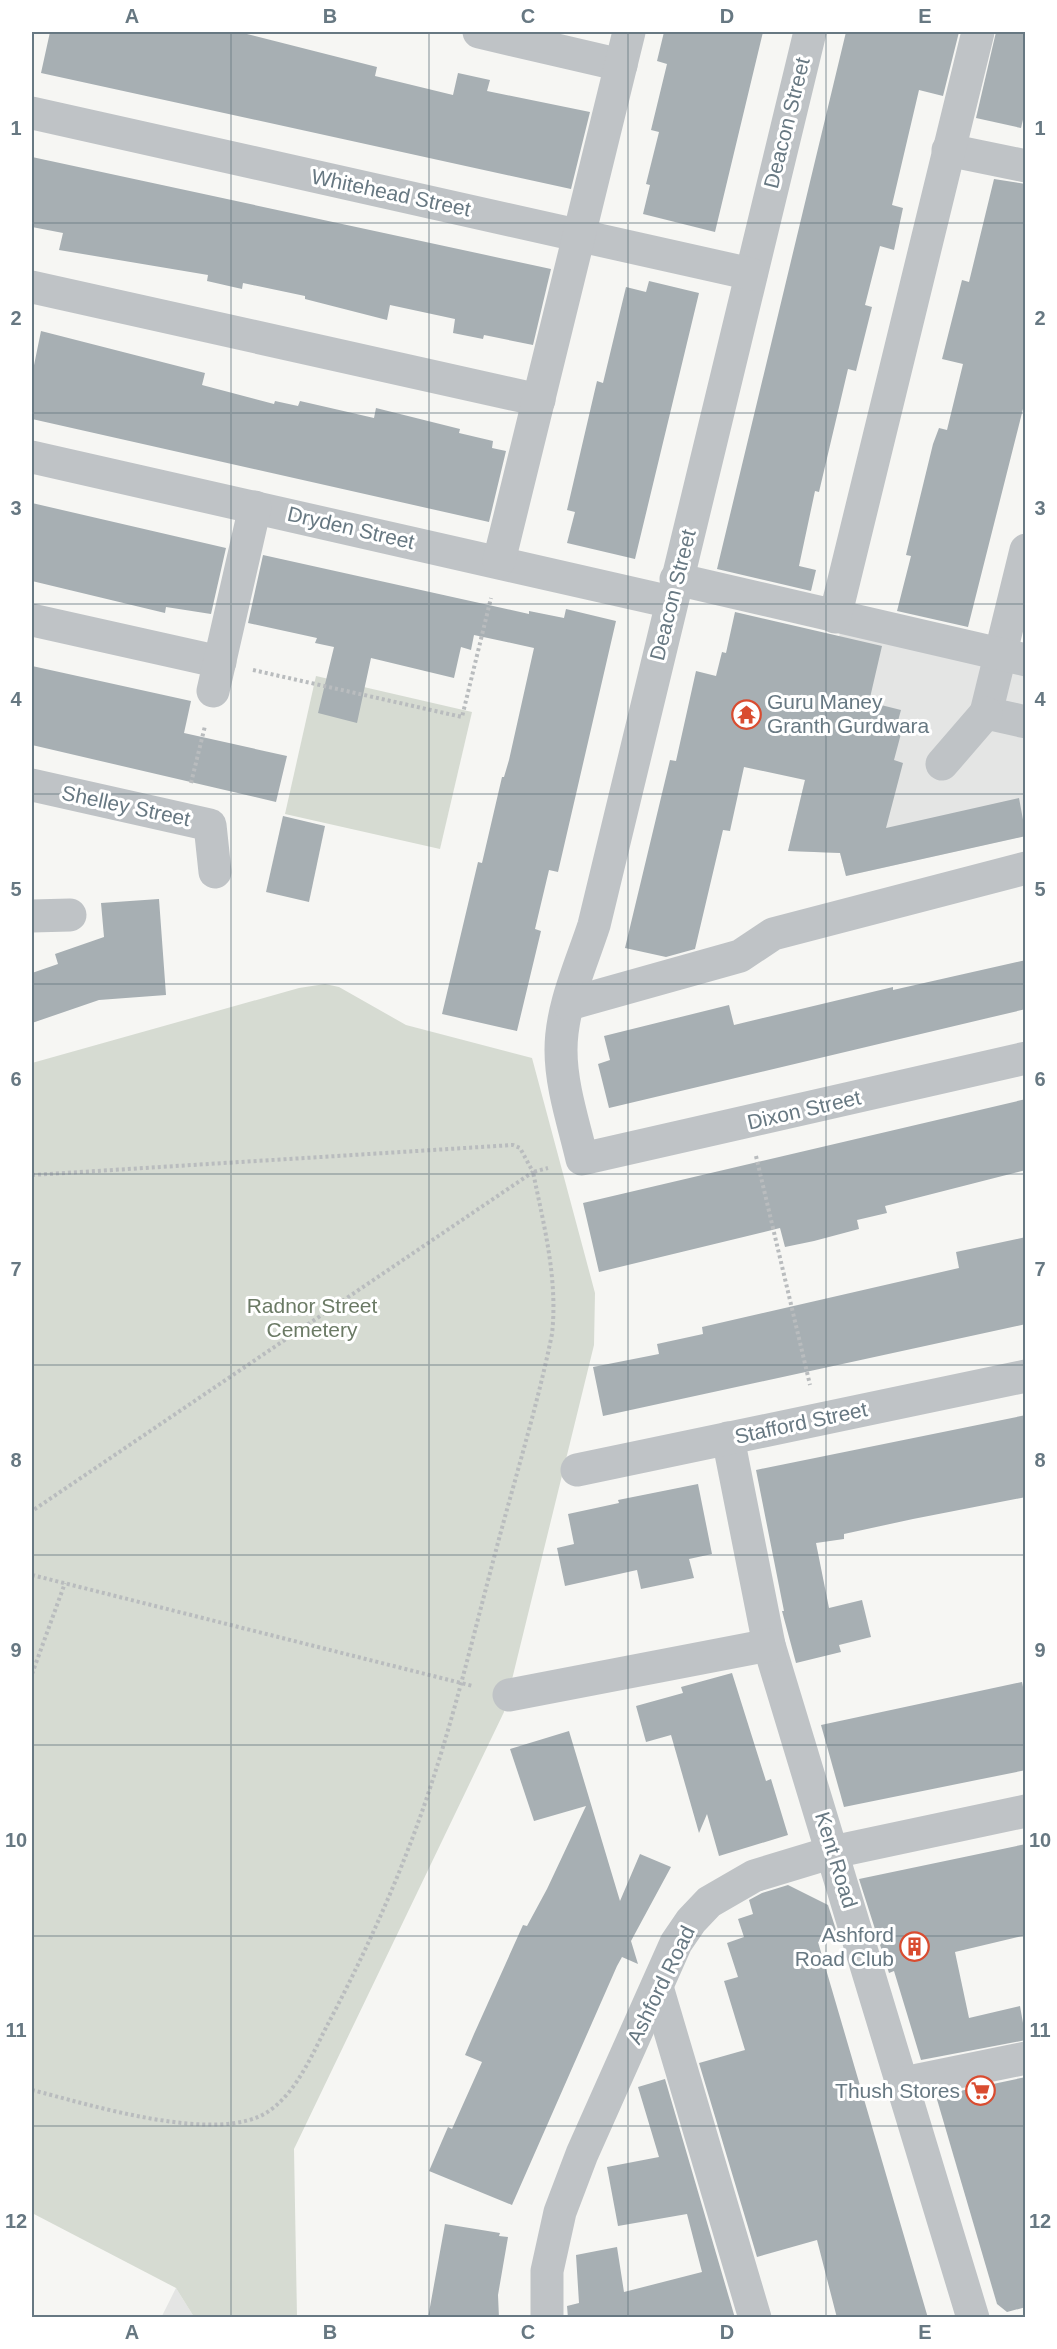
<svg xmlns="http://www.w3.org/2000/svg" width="1057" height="2349" font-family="Helvetica,sans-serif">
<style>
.built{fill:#e4e5e4}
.green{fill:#d6dbd2}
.building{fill:#a7afb3}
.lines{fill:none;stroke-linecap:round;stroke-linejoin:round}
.path{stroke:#b9bcbe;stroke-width:4;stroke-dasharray:3 3;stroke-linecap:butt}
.minor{stroke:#bfc3c6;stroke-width:33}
.grid{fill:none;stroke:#677882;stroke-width:1.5;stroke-opacity:0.55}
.labels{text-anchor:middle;stroke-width:6;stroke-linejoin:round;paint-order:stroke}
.street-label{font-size:21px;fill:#677882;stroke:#fff}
.poi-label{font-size:21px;fill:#677882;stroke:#fff;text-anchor:end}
.park-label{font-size:21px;fill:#6b7a65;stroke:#fff}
.neatline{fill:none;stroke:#677882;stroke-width:2}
.grid-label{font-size:20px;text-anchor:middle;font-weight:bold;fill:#677882}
</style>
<rect width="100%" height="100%" fill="#f6f6f3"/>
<g class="built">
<path d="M842 624 1025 667V836L846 876 840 853 788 851Z"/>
<path d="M176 2288 194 2317 161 2318Z"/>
</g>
<g class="green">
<path d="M316 676 472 712 440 849 285 814Z"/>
<path d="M325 984 339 987 406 1025 532 1058 595 1293 594 1345 504 1712 294 2149 297 2317H194L176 2288 32 2213V1063L299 988Z"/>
</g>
<g class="building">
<path d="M50 32H239L377 67 375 76 453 95 458 73 490 80 487 91 590 112 571 189 41 73Z"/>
<path d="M664 32H763L715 232 643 214 650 185 646 184 659 132 651 130 667 64 657 61Z"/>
<path d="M846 32H959L943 96 919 90 892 205 903 208 894 250 880 246 865 305 872 307 856 371 848 369 819 492 815 491 799 566 816 570 811 591 717 569Z"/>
<path d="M996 32H1026V107L1021 128 976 118Z"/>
<path d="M32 157 551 269 533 345 484 335 483 339 453 333 455 319 390 305 387 320 305 299V296L243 283 242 289 207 281 208 275 59 250 63 233 32 227Z"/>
<path d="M994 179 1026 184V397L968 627 897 611 911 556 906 555 933 444 939 428 947 430 963 364 942 359 962 280 969 282Z"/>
<path d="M649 281 699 293 635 559 567 543 575 512 567 510 597 381 603 383 626 287 646 292Z"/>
<path d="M41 331 205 373 202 385 274 404 275 401 298 406 300 401 374 418 376 408 460 429 459 433 493 441 492 448 506 451 489 522 32 419V375Z"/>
<path d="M32 503 226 548 211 614 166 607 165 613 32 581Z"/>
<path d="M263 555 529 614V611L564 618 566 609 616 621 558 872 549 870 535 929 541 931 517 1031 442 1014 478 862 482 863 502 777H504L509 760 534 648 474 635 471 650 461 647 454 678 371 658 357 723 318 713 334 647 315 643 317 638 248 623Z"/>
<path d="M735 612 882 646 869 702 901 710 896 728 902 730 894 760 903 763 886 828 1019 798 1026 836 846 876 840 853 788 851 805 780 744 767 730 831 723 830 695 949 666 957 625 948 670 760 676 761 696 671 716 676 722 652 726 653Z"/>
<path d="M32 666 191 701 184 733 287 756 276 802 32 745Z"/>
<path d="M283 816 325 826 309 902 266 892Z"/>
<path d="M159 899 166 995 99 1000 32 1023V973L58 964 55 954 104 937 101 903Z"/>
<path d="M1026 960V1009L609 1108 598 1064 610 1060 604 1036 729 1005 734 1025 893 987V990Z"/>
<path d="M1026 1099V1170L885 1206 887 1213 857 1220 859 1229 814 1241 785 1247 780 1228 599 1272 583 1203Z"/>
<path d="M1026 1237V1324L603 1416 593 1367 659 1354 657 1344 703 1334 702 1327 959 1268 956 1252Z"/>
<path d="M1026 1415V1497L913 1519 844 1534V1539L816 1543 829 1608 862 1600 871 1637 839 1645 841 1652 796 1663 782 1611H784L756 1470Z"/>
<path d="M698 1484 712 1554 689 1559 694 1578 641 1589 637 1570 565 1586 557 1548 574 1544 568 1514 619 1503 618 1500Z"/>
<path d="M732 1673 766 1781 771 1779 788 1835 719 1856 707 1814 699 1833 671 1735 646 1742 636 1706 683 1693 681 1687Z"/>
<path d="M1022 1682 1026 1701V1770L844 1807 821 1725Z"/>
<path d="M569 1731 620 1901 640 1854 671 1867 631 1941 638 1964 622 1957 617 1966 512 2205 429 2171 448 2127 452 2129 482 2062 465 2055 474 2034 523 1925 527 1926 547 1889 586 1806 534 1821 510 1749Z"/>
<path d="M1026 1844V1935L955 1952 969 2018 1020 2006 1026 2040 921 2060 894 1971 889 1973 859 1879Z"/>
<path d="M788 1885 828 1905 838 1936 818 1942 928 2318H837L817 2240 757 2257 699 2063 745 2050 724 1981 738 1977 727 1943 744 1937 738 1919 753 1914 749 1900 762 1893Z"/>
<path d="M1026 2077V2307L1007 2312 997 2304 936 2096Z"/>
<path d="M665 2079 735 2318H568L567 2306 579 2303 576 2255 617 2247 624 2292 702 2272 687 2214 618 2226 607 2167 659 2157 638 2087Z"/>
<path d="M445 2224 500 2233 499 2236 508 2237 498 2295 499 2318H428Z"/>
</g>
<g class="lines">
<g class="path">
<path d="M253 670 462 717 491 598"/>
<path d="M191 783 205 726"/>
<path d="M756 1156 810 1385"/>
<path d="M32 1175 513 1145 520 1148 533 1172 32 1511"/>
<path d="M32 1575 473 1686"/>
<path d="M32 1674 65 1583"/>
<path d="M32 2090C88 2104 219 2146 269 2111 298 2091 313 2052 329 2022 370 1944 406 1863 433 1779 457 1705 475 1629 495 1554 514 1481 537 1408 552 1334 558 1279 544 1226 533 1172L548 1168"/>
</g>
<g class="minor">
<path d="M479 32 621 65"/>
<path d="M810 32 594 925C581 965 561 1007 561 1050 561 1087 574 1124 582 1159L1026 1058"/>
<path d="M32 113 751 274"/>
<path d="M948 150 1026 166"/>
<path d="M32 287 539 400"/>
<path d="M32 457 671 602"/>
<path d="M1026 550 986 713 1026 722"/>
<path d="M499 561 629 32"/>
<path d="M676 579 1026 660"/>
<path d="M835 617 978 32"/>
<path d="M32 620 220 662"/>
<path d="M213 691 255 507"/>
<path d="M942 764 986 713"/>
<path d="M32 785 210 825 215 872"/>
<path d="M32 916 70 915"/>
<path d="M569 1004 740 956 773 934 1026 868"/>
<path d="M728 1438 769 1645 973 2318"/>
<path d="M577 1470 1026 1376"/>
<path d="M509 1695 769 1645"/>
<path d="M657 1987 755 2318"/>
<path d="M904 2083 1026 2058"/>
<path d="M547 2318V2271L560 2212 582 2154 676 1943 691 1921 709 1902 754 1876 833 1852 1026 1811"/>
</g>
</g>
<path class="grid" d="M231 32V2318M429 32V2318M628 32V2318M826 32V2318M32 223H1026M32 413H1026M32 604H1026M32 794H1026M32 984H1026M32 1174H1026M32 1365H1026M32 1555H1026M32 1745H1026M32 1936H1026M32 2126H1026"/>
<defs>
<symbol id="temple-ring" viewBox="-11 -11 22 22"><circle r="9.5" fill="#fff" stroke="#d94c30" stroke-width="1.5"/><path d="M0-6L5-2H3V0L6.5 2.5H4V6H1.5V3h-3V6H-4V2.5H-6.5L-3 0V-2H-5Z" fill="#d94c30"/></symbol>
<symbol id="building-ring" viewBox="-11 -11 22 22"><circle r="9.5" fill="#fff" stroke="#d94c30" stroke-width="1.5"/><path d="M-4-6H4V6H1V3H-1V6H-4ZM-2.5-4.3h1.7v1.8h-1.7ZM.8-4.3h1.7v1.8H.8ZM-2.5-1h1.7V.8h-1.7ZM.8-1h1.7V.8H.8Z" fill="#d94c30"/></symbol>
<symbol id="supermarket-ring" viewBox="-11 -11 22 22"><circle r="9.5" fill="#fff" stroke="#d94c30" stroke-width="1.5"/><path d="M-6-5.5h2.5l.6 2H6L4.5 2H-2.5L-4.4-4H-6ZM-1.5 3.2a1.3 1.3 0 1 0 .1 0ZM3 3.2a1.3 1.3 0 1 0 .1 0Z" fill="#d94c30"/></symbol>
</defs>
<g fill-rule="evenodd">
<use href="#temple-ring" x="730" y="698" width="33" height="33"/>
<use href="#building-ring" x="898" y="1930" width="33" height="33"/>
<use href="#supermarket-ring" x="964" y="2074" width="33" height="33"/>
</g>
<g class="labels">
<g class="street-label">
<text transform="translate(787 123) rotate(-76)" y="7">Deacon Street</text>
<text transform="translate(391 193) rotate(12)" y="7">Whitehead Street</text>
<text transform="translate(351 528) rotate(13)" y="7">Dryden Street</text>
<text transform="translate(673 595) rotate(-76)" y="7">Deacon Street</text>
<text transform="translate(126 806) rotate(12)" y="7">Shelley Street</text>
<text transform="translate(804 1110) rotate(-13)" y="7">Dixon Street</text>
<text transform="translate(801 1423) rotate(-12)" y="7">Stafford Street</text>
<text transform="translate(836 1860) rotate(73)" y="7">Kent Road</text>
<text transform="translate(661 1985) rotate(-64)" y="7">Ashford Road</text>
</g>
<g class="poi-label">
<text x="767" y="709" text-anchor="start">Guru Maney<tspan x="767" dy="24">Granth Gurdwara</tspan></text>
<text x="894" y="1942">Ashford<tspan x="894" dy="24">Road Club</tspan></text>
<text x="960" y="2098">Thush Stores</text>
</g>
<g class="park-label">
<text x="312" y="1313">Radnor Street<tspan x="312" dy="24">Cemetery</tspan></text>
</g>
</g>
<rect width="1057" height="2349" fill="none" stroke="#ffffff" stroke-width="66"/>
<rect x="33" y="33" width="991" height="2283" class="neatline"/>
<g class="grid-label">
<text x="132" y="23">A</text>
<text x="330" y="23">B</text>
<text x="528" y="23">C</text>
<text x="727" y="23">D</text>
<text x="925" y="23">E</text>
<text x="16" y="135">1</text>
<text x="1040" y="135">1</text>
<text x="16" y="325">2</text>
<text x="1040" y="325">2</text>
<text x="16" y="515">3</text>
<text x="1040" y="515">3</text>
<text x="16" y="706">4</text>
<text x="1040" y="706">4</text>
<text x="16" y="896">5</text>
<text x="1040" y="896">5</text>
<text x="16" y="1086">6</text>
<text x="1040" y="1086">6</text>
<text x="16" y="1276">7</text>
<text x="1040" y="1276">7</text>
<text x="16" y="1467">8</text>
<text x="1040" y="1467">8</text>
<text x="16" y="1657">9</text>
<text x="1040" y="1657">9</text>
<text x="16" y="1847">10</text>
<text x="1040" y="1847">10</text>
<text x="16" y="2037">11</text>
<text x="1040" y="2037">11</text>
<text x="16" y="2228">12</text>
<text x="1040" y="2228">12</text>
<text x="132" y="2339">A</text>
<text x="330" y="2339">B</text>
<text x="528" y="2339">C</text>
<text x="727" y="2339">D</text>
<text x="925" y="2339">E</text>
</g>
</svg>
